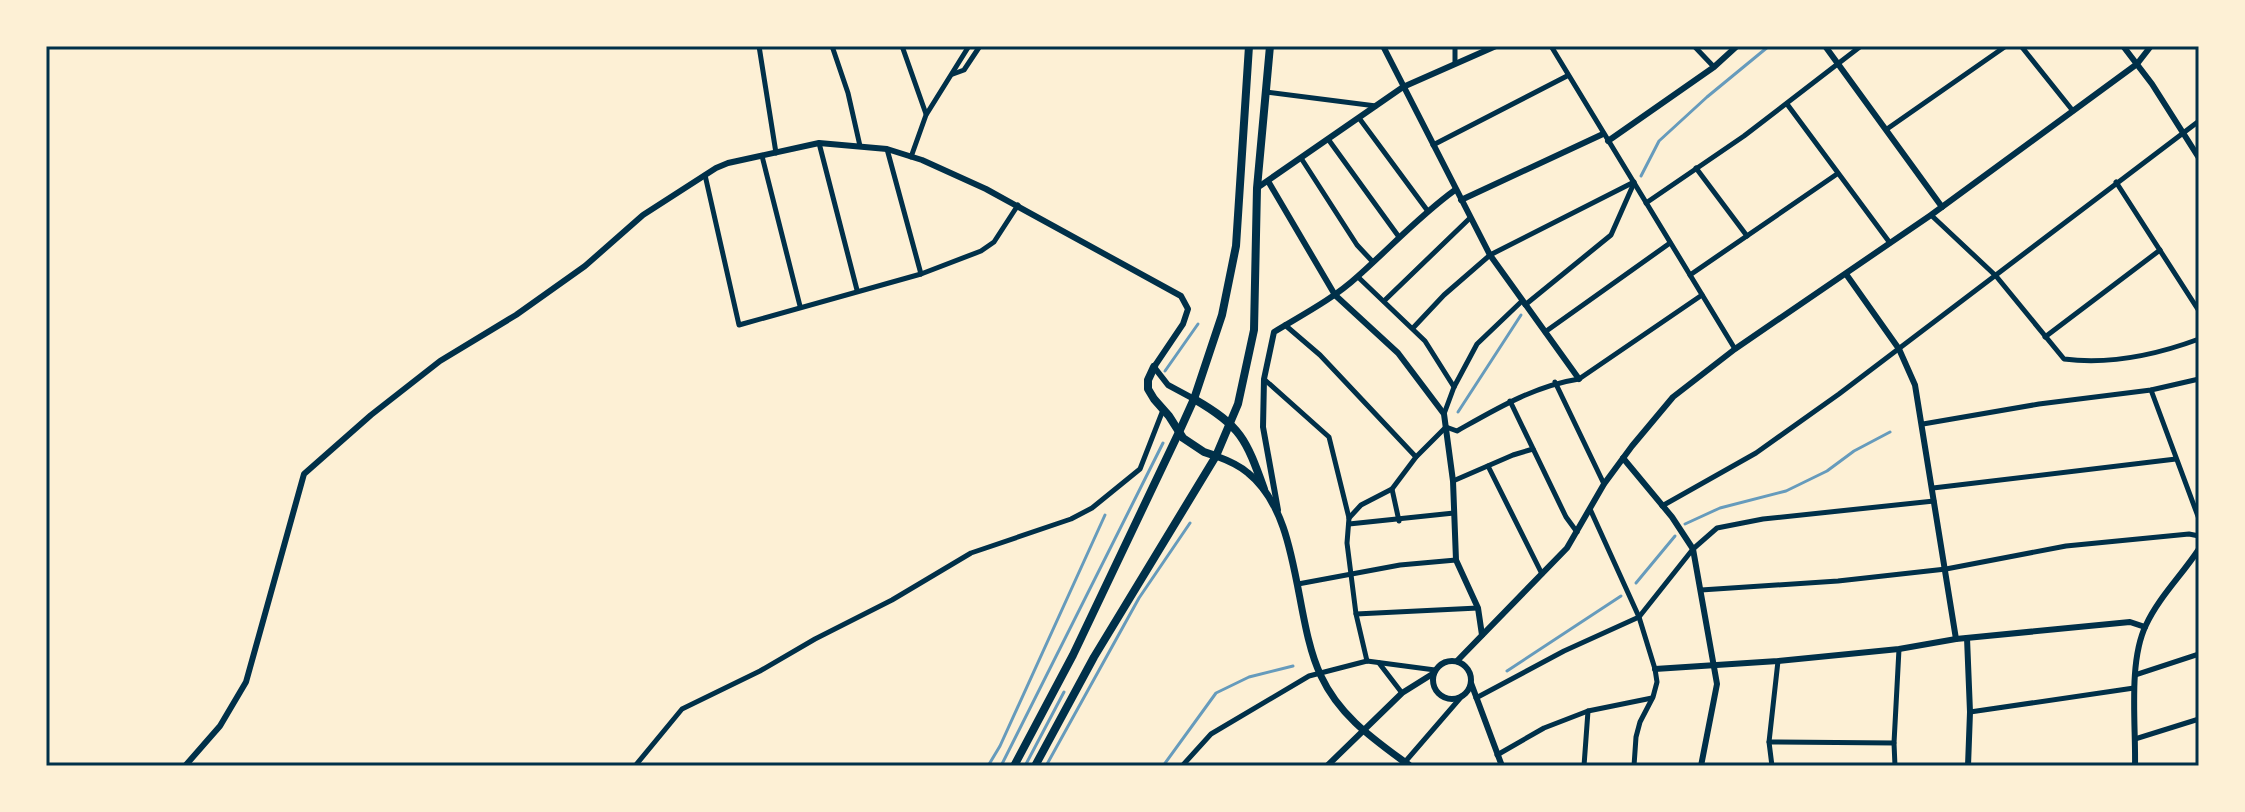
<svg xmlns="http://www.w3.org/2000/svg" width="2245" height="812" font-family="Commissioner,sans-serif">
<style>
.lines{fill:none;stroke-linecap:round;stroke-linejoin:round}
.stream{stroke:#669bbc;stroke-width:3}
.minor{stroke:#003049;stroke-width:5}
.tertiary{stroke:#003049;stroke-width:6}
.primary{stroke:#003049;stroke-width:7}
.trunk{stroke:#003049;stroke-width:8}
.neatline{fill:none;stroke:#003049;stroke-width:3}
</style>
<rect width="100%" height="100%" fill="#fdf0d5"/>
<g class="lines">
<g class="stream">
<path d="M1641 176 1659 141 1707 97 1769 46"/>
<path d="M1165 371 1198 324"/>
<path d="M1458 412 1521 315"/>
<path d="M1685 524 1720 508 1786 491 1827 471 1854 451 1890 432"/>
<path d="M1636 583 1675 536"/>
<path d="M1507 671 1621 596"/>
<path d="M988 766 1000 746 1105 515"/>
<path d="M1001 766 1163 443"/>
<path d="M1025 766 1064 692"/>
<path d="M1046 766 1139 598 1190 523"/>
<path d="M1163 766 1216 693 1249 677 1293 666"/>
</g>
<g class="minor">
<path d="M759 46 776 153"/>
<path d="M832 46 848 93 860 146"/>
<path d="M902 46 926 114"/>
<path d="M1455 46V63"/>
<path d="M1551 46 1735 349"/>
<path d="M1694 46 1714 67"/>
<path d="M2021 46 2073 111"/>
<path d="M953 74 964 70 980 46"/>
<path d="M1266 92 1376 106"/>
<path d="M1787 104 1890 243"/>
<path d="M1359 118 1427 210"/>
<path d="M1887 129 2006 46"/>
<path d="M1328 139 1399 237"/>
<path d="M819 143 857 290"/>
<path d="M1433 145 1567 76"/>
<path d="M887 149 921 274"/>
<path d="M762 156 800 306"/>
<path d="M911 157 926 115 969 46"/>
<path d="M1301 158 1357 245 1372 261"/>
<path d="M1696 168 1747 236"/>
<path d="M705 175 739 325 921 274 981 251 994 242 1018 205"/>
<path d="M2116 182 2199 311"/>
<path d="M1646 203 1744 136 1861 46"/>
<path d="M1931 215 1996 276 2064 359C2111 365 2156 355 2199 339"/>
<path d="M1690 275 1837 174"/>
<path d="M1358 277 1425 341 1454 387"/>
<path d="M1384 301 1470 218"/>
<path d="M1525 305 1611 235 1634 183"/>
<path d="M1285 325 1320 355 1416 457"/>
<path d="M1413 328 1444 295 1490 255 1634 182"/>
<path d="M1545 332 1670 243"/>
<path d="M2045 337 2160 250"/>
<path d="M1265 380 1329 437 1349 518 1347 543 1356 614 1367 661"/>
<path d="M1555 382 1604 484"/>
<path d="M2151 390 2199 519"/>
<path d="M1510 401 1566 517 1577 532"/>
<path d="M1444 414 1454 387 1477 344 1522 301"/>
<path d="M1923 424 2039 404 2151 390 2199 379"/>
<path d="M1488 466 1542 574"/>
<path d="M1453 481 1513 455 1533 449"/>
<path d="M1933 488 2176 459"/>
<path d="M1392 489 1399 521"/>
<path d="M1662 506 1756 453 1839 394 2199 121"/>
<path d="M1590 509 1639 617 1655 669 1657 682 1653 697 1640 722 1636 737 1634 766"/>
<path d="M1349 518 1361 505 1392 489 1416 457 1446 427 1457 431C1496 409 1534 386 1579 379L1702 295"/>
<path d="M1349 524 1454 513"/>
<path d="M1298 584 1400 565 1456 560"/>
<path d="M1701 590 1838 581 1946 569 2066 546 2189 534 2199 536"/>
<path d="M1356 614 1478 608"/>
<path d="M1379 663 1402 693"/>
<path d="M2135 675 2199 654"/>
<path d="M1476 698 1564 651 1639 617 1693 549 1717 528 1763 519 1934 501"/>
<path d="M1970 712 2134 688"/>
<path d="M2135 739 2199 719"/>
<path d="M1769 742 1894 743"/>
<path d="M1497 755 1544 728 1588 711 1652 698"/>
<path d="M1405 762 1462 696"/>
<path d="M635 766 682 709 760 671 815 639 892 600 971 553 1071 519 1092 508 1140 469 1163 410"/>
<path d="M1182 766 1211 734 1309 676 1367 661 1435 670"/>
<path d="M1584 766 1588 711"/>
<path d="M1772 766 1769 742 1778 661"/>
<path d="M1895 766 1894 743 1899 649"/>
</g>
<g class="tertiary">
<path d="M1383 46 1490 255 1579 379"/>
<path d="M1825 46 1942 207"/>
<path d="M2123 46 2152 84 2199 158"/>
<path d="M1608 141 1714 67 1737 46"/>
<path d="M1268 181 1335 295 1398 353 1444 414 1453 481 1456 560 1478 608 1482 635"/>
<path d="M1257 188 1403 87 1496 46"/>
<path d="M1461 200 1603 134"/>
<path d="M1846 274 1899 349 1915 385 1956 639"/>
<path d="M1623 458 1672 517 1693 549 1717 684 1701 766"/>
<path d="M1278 510 1263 427 1264 379 1274 332C1302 315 1333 299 1357 277 1390 248 1419 216 1455 190"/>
<path d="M1967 638 1970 712 1968 766"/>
<circle cx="1452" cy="680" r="19"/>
<path d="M1457 661 1567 548 1604 484 1632 446 1673 397 1735 349 1931 215 2137 64 2151 46"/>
<path d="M1655 669 1778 661 1899 649 1956 639 2130 622 2145 627"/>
<path d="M1471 683 1502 766"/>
<path d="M185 766 220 726 246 682 304 474 371 415 440 361 516 315 585 266 643 215 716 168 728 163 819 143 887 149 922 160 986 189 1181 296 1188 309 1183 324 1154 367 1168 385 1194 399"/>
<path d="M1327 766 1402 693 1434 673"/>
<path d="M2135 766C2136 725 2128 662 2146 625 2159 597 2182 575 2199 549"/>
</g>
<path class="primary" d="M1216 456C1227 460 1239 465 1248 473 1302 516 1293 618 1321 676 1340 717 1375 740 1410 766"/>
<g class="trunk">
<path d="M1154 367 1148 380V389L1154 399 1169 416 1183 438 1204 452 1216 456"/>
<path d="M1194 399C1241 426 1246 439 1264 489"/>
<path d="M1014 766 1073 655 1180 430 1194 399 1222 315 1236 246 1249 46"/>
<path d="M1035 766 1094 657 1216 456 1238 404 1254 330 1257 188 1270 46"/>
</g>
</g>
<rect width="2245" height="812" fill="none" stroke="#fdf0d5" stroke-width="96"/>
<rect x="48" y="48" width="2149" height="716" class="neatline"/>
</svg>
